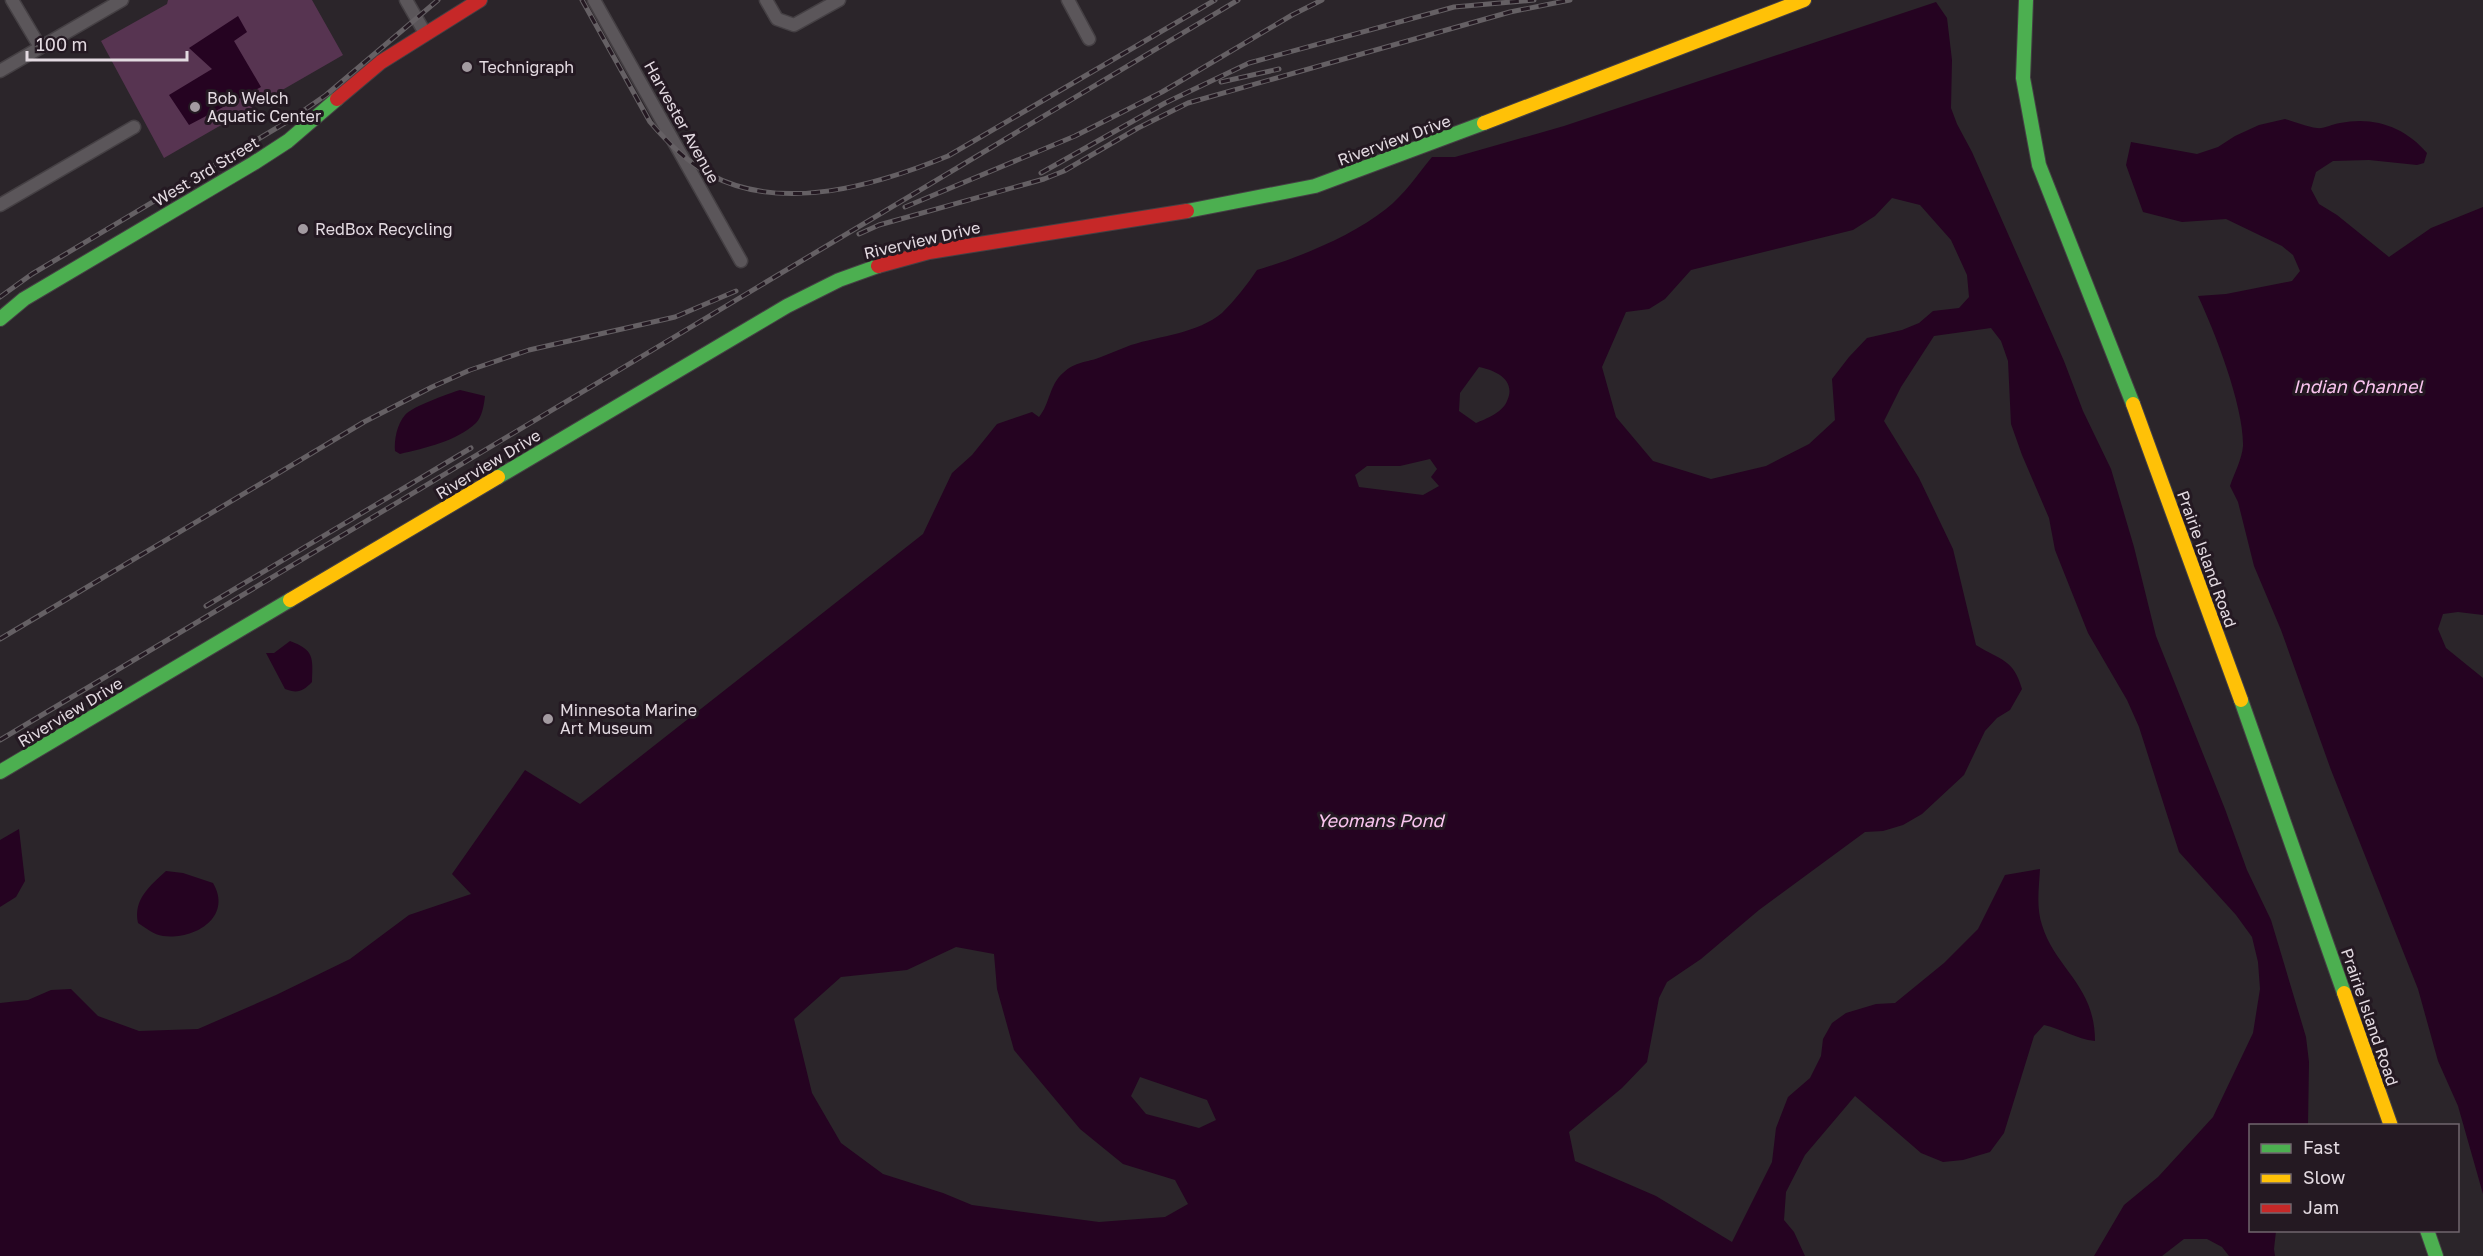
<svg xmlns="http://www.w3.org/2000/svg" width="2483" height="1256" font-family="'Golos Text',sans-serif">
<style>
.green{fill:#573451}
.water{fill:#250321;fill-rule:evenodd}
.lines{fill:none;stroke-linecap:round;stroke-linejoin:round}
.street-casing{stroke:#454044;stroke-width:15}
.fast-casing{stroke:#454044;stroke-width:16}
.slow-casing{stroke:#454044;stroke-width:16}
.jam-casing{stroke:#454044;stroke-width:16}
.street{stroke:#5b565a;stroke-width:12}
.fast{stroke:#4caf50;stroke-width:14}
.slow{stroke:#ffc107;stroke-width:14}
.jam{stroke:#c62828;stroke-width:14}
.rail-casing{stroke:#656064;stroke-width:5}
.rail{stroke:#241922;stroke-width:3;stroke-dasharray:9;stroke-linecap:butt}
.poi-dot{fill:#a39ba1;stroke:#241922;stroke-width:2}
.labels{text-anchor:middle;stroke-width:6;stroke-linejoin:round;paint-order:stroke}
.poi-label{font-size:16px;fill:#e3dae1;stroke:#241922;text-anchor:start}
.street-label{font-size:16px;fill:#e3dae1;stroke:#241922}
.water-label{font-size:18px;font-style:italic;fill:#fac4ef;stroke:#241922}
</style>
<rect width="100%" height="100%" fill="#2b252a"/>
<path class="green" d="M168 0H312L343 55 164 158 101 41 167 4Z"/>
<g class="water">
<path d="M1936 2 1947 18 1952 60 1951 108 1957 124 1972 152 2064 361 2083 411 2111 469 2134 547 2156 636 2225 809 2247 870 2271 920 2306 1037 2309 1062 2308 1125 2250 1126V1230L2276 1231 2274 1249 2275 1256H2229L2222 1247 2207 1239H2184L2162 1256H2094L2124 1205 2158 1177 2213 1117 2253 1033 2260 989 2258 962 2252 937 2236 915 2179 852 2139 727 2127 700 2088 633 2055 550 2049 518 2022 455 2011 424 2008 361 2001 341 1991 328 1934 336 1901 387 1884 421 1919 478 1953 549 1976 645C2001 661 2013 658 2022 689L2010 710 1997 718 1985 731 1964 775 1922 814 1903 825 1883 831 1865 832 1759 910 1701 959 1667 982 1659 998 1647 1062 1622 1088 1569 1132 1575 1161 1656 1196 1732 1242 1772 1162 1776 1128 1788 1097 1810 1078 1821 1056 1823 1039 1832 1023 1846 1013 1876 1004 1895 1003 1944 963 1978 929 2005 875 2040 869C2039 888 2036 907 2042 925 2056 970 2095 985 2095 1041 2076 1039 2062 1029 2044 1025L2034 1036 2004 1133 1990 1152 1963 1160 1943 1162 1921 1153 1855 1096 1805 1155 1786 1192 1784 1220 1794 1232 1805 1256H0V1003L28 1000 51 990 71 989 98 1016 139 1031 198 1029 276 995 350 959 409 915 471 894 452 874 525 770 580 804 923 534 952 473 972 455 997 424 1032 412 1039 417C1050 404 1049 385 1063 373 1076 361 1086 363 1101 357 1111 353 1121 349 1131 345 1160 336 1198 333 1222 313 1235 300 1247 285 1257 270 1298 258 1352 236 1386 209 1404 195 1418 174 1432 157H1455L1564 126ZM1892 198 1920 205 1951 240 1967 275 1969 297 1959 308 1933 311 1919 323 1902 330 1867 338 1849 357 1832 379 1835 420 1809 444 1766 466 1711 479 1653 461 1616 417 1602 367 1626 312 1649 309 1665 299 1691 270 1853 230 1875 216ZM1479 367C1495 370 1517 380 1507 401 1503 412 1486 419 1476 423L1459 411 1460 393ZM1430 459 1437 469 1431 477 1439 486 1423 495 1359 487 1355 475 1367 466H1400ZM956 947 994 954 997 989 1014 1050 1080 1129 1123 1164 1175 1180 1188 1204 1165 1217 1099 1222 972 1205 943 1193 883 1174 841 1143 812 1093 794 1019 841 977 907 970ZM1140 1077 1207 1100 1216 1120 1199 1128 1146 1114 1131 1096Z"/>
<path d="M238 16 247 32 234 41 261 87 189 125 169 95 212 69 189 48Z"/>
<path d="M2285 119C2295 122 2307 127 2317 128 2324 129 2332 124 2340 123 2374 116 2405 127 2427 153L2424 163 2417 165 2369 160 2333 161 2316 172 2311 189 2319 204 2337 215 2389 257 2431 228 2483 207V615L2458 612 2443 614 2438 629 2446 648 2483 678V1194L2458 1106 2438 1061 2418 989 2331 770 2281 630 2254 566 2238 502 2230 486C2234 474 2242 459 2243 446 2244 407 2215 332 2198 296L2226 294 2292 281 2300 271 2293 255 2282 246 2226 219 2182 222 2143 212 2126 165 2131 142 2197 154 2218 147 2235 136 2259 125Z"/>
<path d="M460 390 485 396C484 405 482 417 476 423 457 441 425 448 400 454L395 451C394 440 397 424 405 415 413 406 448 394 460 390Z"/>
<path d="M290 641C314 650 313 657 312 682 303 691 298 694 285 689L266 653H274Z"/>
<path d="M19 829 25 881 16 897 0 907V840Z"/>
<path d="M166 871 183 873 213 883C233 917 195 940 163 936 154 935 146 928 138 923 133 899 150 886 166 871Z"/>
</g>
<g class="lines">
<defs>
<g id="street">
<path d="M12 0 40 47"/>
<path d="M406 0 425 33"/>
<path d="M594 0 741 261"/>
<path d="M766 0 777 19 794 25 839 0"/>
<path d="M1068 0 1089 39"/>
<path d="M0 71 122 0"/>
<path d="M0 205 134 127"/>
</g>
<g id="fast">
<path d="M2026 0 2023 78 2039 165 2133 404"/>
<path d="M1187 211 1315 186 1484 123"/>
<path d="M0 319 24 299 254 163 288 141 337 99"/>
<path d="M498 477 787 306 839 280 878 266"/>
<path d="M2241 700 2344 993"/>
<path d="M0 772 290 600"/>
<path d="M2427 1230 2436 1256"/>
</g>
<g id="slow">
<path d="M1484 123 1804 0"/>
<path d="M2133 404 2241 700"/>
<path d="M290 600 498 477"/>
<path d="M2344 993 2391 1126"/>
</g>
<g id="jam">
<path d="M337 99 381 62 480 0"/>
<path d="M878 266 929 252 1187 211"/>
</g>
</defs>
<use href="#street" class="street-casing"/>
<use href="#fast" class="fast-casing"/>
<use href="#slow" class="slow-casing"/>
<use href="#jam" class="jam-casing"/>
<use href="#street" class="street"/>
<use href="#fast" class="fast"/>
<use href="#slow" class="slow"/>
<use href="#jam" class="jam"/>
<defs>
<g id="rail">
<path d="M582 0 650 122C667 142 686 161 709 174 782 214 877 185 948 156L1215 0"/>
<path d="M1221 82 1279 69"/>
<path d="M1041 173 1165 103 1249 63 1454 7 1534 0"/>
<path d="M905 207 1075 136 1162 92 1292 15 1322 0"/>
<path d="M859 234 879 225 1044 179 1064 171 1138 128 1188 103 1510 12 1570 0"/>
<path d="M0 297 32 274 290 120 326 95 438 0"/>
<path d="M206 606 471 448"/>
<path d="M0 639 364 422 432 387 470 370 529 350 675 317 736 291"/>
<path d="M0 740 1238 0"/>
</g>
</defs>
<use href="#rail" class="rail-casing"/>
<use href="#rail" class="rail"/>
</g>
<g class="poi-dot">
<circle cx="467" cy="67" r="6"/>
<circle cx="195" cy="107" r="6"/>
<circle cx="303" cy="229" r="6"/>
<circle cx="548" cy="719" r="6"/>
</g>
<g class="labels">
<g class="poi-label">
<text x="479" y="73">Technigraph</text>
<text x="207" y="104">Bob Welch<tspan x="207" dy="18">Aquatic Center</tspan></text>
<text x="315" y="235">RedBox Recycling</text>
<text x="560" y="716">Minnesota Marine<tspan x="560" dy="18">Art Museum</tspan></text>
</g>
<g class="street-label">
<text transform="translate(682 122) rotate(61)" y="6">Harvester Avenue</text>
<text transform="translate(1394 140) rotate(-20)" y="6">Riverview Drive</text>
<text transform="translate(206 171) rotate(-31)" y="6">West 3rd Street</text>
<text transform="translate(922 240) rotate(-13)" y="6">Riverview Drive</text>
<text transform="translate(488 464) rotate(-31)" y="6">Riverview Drive</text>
<text transform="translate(2207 559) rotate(70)" y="6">Prairie Island Road</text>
<text transform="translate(70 712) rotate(-31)" y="6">Riverview Drive</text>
<text transform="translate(2370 1017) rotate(71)" y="6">Prairie Island Road</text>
</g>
<g class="water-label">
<text x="2358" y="393">Indian Channel</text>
<text x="1380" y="827">Yeomans Pond</text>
</g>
</g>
<rect x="2249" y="1124" width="210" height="108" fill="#241922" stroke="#70666e" stroke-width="1.5"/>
<rect x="2261" y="1144" width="30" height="9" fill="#4caf50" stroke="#70666e" stroke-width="1.5"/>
<text x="2303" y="1154" font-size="18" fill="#e3dae1">Fast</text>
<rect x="2261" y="1174" width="30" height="9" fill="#ffc107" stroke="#70666e" stroke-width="1.5"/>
<text x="2303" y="1184" font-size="18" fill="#e3dae1">Slow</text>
<rect x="2261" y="1204" width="30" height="9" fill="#c62828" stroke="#70666e" stroke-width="1.5"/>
<text x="2303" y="1214" font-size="18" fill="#e3dae1">Jam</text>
<path d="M27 51v9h160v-9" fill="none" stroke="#e3dae1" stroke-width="3"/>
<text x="36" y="51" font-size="18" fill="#e3dae1" stroke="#241922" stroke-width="4.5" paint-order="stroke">100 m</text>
</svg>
